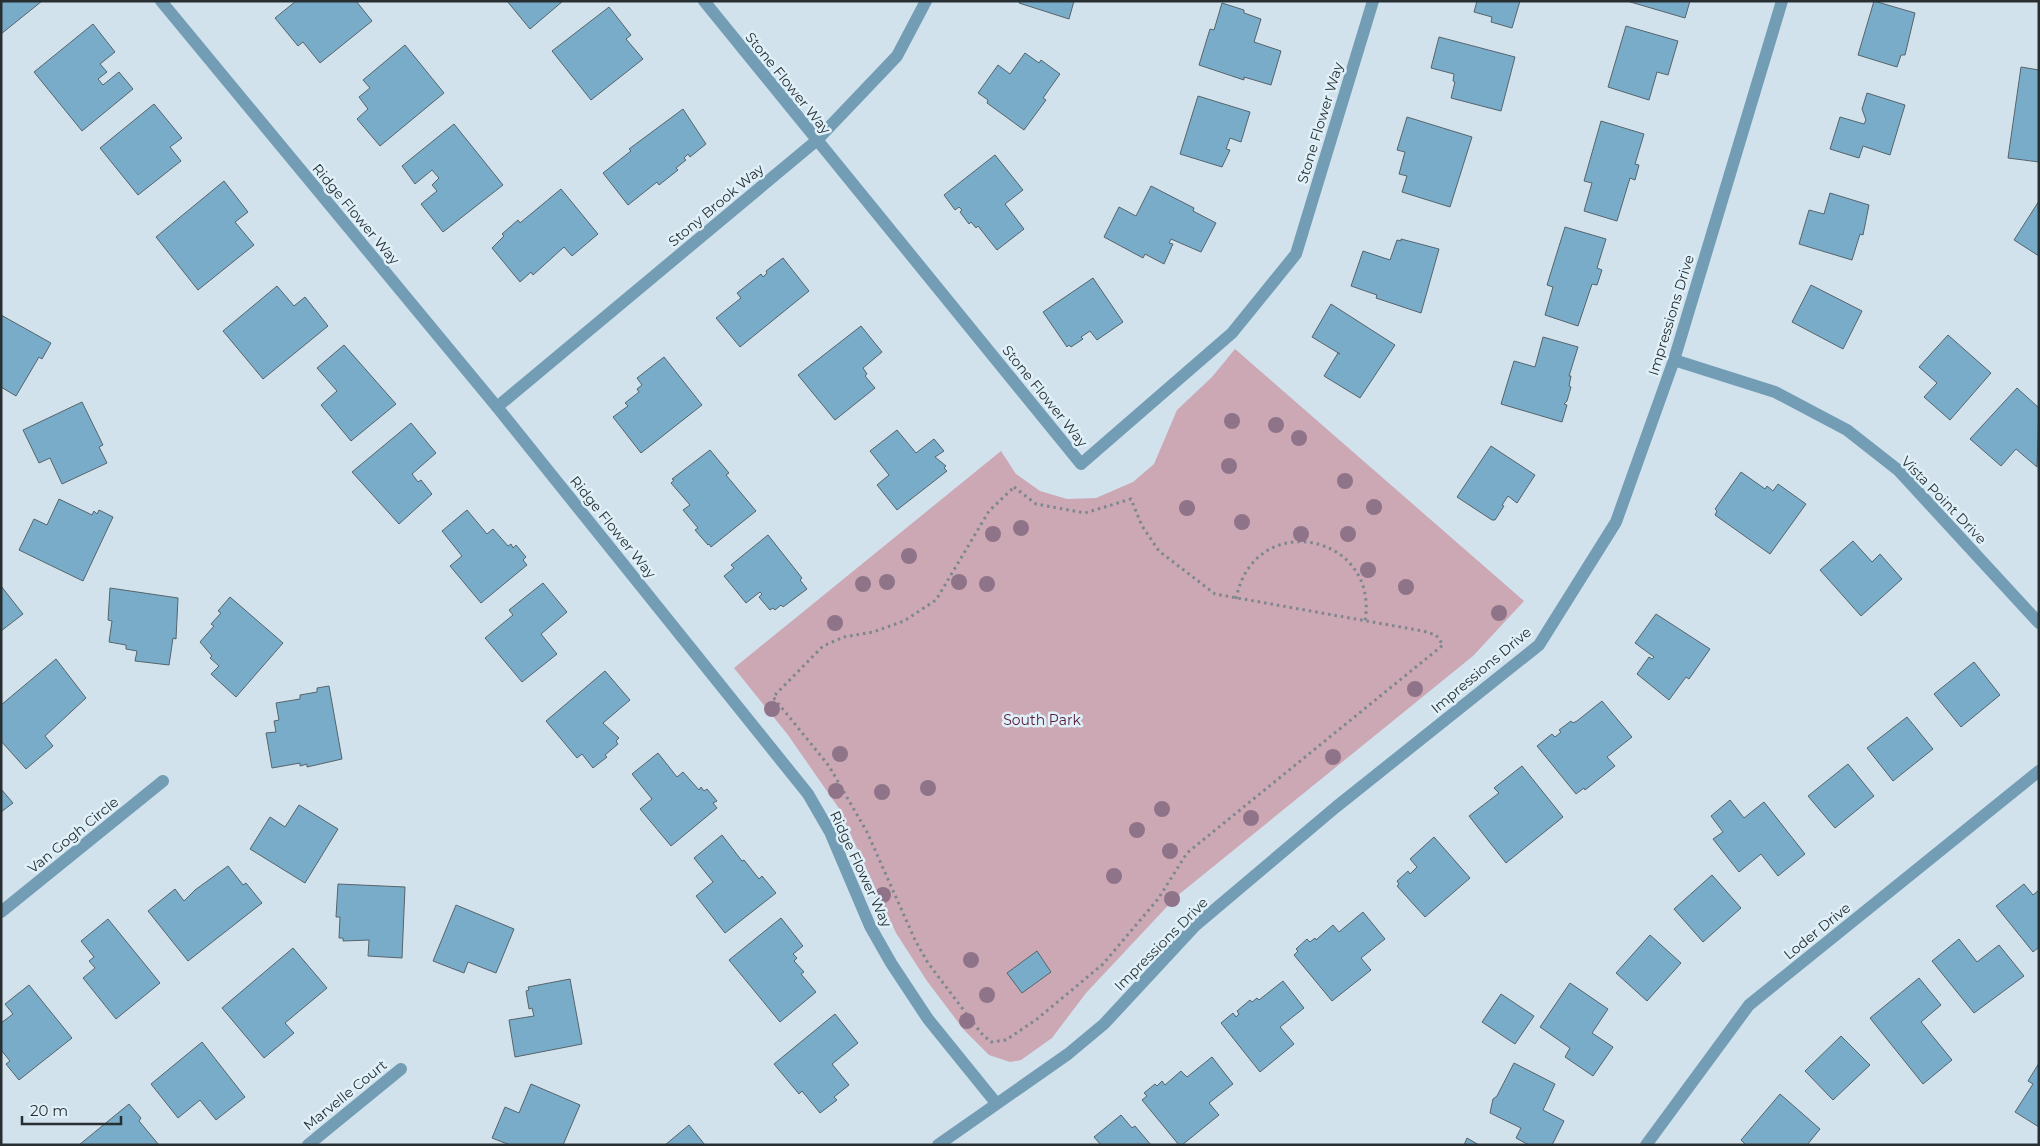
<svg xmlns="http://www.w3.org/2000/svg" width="2040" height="1146" font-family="Montserrat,sans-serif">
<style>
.green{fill:#cba8b4}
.building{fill:#79acc8;stroke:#56646c}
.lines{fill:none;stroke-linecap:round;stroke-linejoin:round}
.path{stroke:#7c878e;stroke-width:3;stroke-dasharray:2.5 4;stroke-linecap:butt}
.minor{stroke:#739db5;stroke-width:12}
.tree{fill:#8f7388}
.labels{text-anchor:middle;stroke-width:5;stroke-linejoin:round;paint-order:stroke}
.street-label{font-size:14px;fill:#282f32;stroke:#dff0f9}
.park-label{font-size:14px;fill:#581936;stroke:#dff0f9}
</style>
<rect width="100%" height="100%" fill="#d2e2ec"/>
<path class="green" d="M1235 349 1524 601 1473 656 1177 896 1086 993 1052 1038 1021 1060 1010 1062 989 1055 964 1030 927 981 896 933 838 807 788 735 734 668 1001 451 1016 474 1040 491 1067 499 1096 498 1133 482 1154 464 1177 410 1212 377Z"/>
<g class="building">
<path d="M1 1H42L1 34Z"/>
<path d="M296 1H356L372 21 320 63 303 42 298 46 275 18Z"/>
<path d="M507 1H563L530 29Z"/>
<path d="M1020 1H1074L1069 19 1019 3Z"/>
<path d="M1477 1H1520L1512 28 1491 22 1492 17 1474 12Z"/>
<path d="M1627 1H1690L1685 18Z"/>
<path d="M1874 1 1915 13 1905 55H1901L1897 67 1858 55Z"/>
<path d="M1222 3 1244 10V13L1261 19 1254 42 1281 51 1271 85 1244 77V80L1199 65 1210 29 1214 30Z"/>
<path d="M609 7 631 35 626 39 643 59 591 100 552 51Z"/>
<path d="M93 24 115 52 100 64 107 72 98 79 103 85 119 72 133 89 82 131 34 72Z"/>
<path d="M1626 26 1678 41 1668 75 1657 72 1649 100 1608 87Z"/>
<path d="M1439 37 1515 57 1501 111 1451 98 1455 82 1453 81 1454 74 1431 68Z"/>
<path d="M405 45 444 93 380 146 357 119 368 109 359 97 370 88 363 80Z"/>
<path d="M1025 53 1039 63 1041 60 1060 74 1043 98 1046 100 1024 130 987 103 988 100 978 93 998 65 1010 74Z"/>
<path d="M2021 67 2039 70V162L2008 158Z"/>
<path d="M1867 93 1905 105 1890 155 1863 146 1859 158 1830 149 1840 117 1864 124 1866 120 1862 109Z"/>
<path d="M1198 96 1250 112 1241 142 1230 138 1226 149 1230 150 1222 167 1180 154Z"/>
<path d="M154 104 182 138 170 147 181 161 138 195 100 148Z"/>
<path d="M683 109 706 144 690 157 688 154 684 158 686 160 676 168 678 170 659 185 657 182 628 205 603 173 631 151 629 149Z"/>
<path d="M1407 117 1472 137 1450 207 1402 192 1407 176 1399 174 1405 152 1397 150Z"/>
<path d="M1601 121 1644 134 1635 164 1639 165 1635 180 1630 178 1617 221 1584 211 1592 183 1584 181Z"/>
<path d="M454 124 503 185 443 232 421 204 437 191 432 185 439 178 432 170 415 184 402 166Z"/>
<path d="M995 155 1023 190 1005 204 1024 229 997 250 978 226 976 228 971 222 969 224 960 212 962 210 959 207 955 210 944 195Z"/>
<path d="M224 181 248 212 235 222 254 245 198 290 156 237Z"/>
<path d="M1151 186 1194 208 1193 211 1216 223 1201 252 1171 239 1169 243 1173 244 1164 264 1145 254 1143 258 1104 237 1119 207 1136 216Z"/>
<path d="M561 189 598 234 572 256 564 247 533 275 531 272 520 282 492 248 504 236 502 234 518 220 520 223Z"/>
<path d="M1830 193 1869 205 1863 235 1860 234 1852 260 1799 244 1809 210 1824 214Z"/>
<path d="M2039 201V256L2014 240Z"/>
<path d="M1565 227 1606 239 1597 268 1602 270 1597 285 1592 284 1578 326 1545 315 1553 287 1547 285Z"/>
<path d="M1401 239 1439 249 1421 313 1376 298 1377 295 1351 286 1363 251 1390 260 1397 240 1401 241Z"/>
<path d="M783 258 809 291 740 347 716 318 741 298 737 293 761 274 763 277 767 273 766 271Z"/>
<path d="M1093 278 1123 322 1097 340 1090 331 1081 337 1083 339 1071 347 1069 345 1067 347 1043 312Z"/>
<path d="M1811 285 1862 311 1843 349 1792 322Z"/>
<path d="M277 286 294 306 305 297 328 326 263 379 223 331Z"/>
<path d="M1331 304 1395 345 1360 398 1324 376 1338 353 1340 354 1312 337Z"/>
<path d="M1 315 51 343 42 359 39 357 16 396 1 387Z"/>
<path d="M861 326 882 352 863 368 867 374 865 376 875 388 835 420 798 375Z"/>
<path d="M1948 335 1991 373 1950 420 1924 397 1937 383 1919 367Z"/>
<path d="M1543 337 1578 347 1569 376H1571L1569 386 1571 387 1567 401 1564 404 1567 405 1562 422 1501 404 1514 361 1535 367Z"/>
<path d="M344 345 396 404 351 441 321 405 337 391 317 368Z"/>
<path d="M664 357 702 405 641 453 613 417 628 406 625 403 639 392 637 389 642 385 637 378Z"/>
<path d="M2017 388 2039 408 2037 467 2016 449 2001 466 1970 439Z"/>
<path d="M82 402 103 445 99 447 107 463 62 484 50 458 39 463 23 430Z"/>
<path d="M411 423 436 453 412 474 418 482 421 480 432 494 399 524 352 472Z"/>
<path d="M897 430 916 453 934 439 944 451 935 457 946 466 944 468 947 471 897 510 877 485 889 475 870 451Z"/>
<path d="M1491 446 1535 475 1517 503 1508 496 1502 505 1504 506 1495 520H1492L1457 497Z"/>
<path d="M710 450 729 473 726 475 756 511 711 547 709 544 708 545 695 530 698 528 683 510 690 505 671 483 674 480 672 479Z"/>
<path d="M1741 472 1765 489 1767 486 1773 491 1778 484 1806 504 1770 554 1715 515 1717 511 1715 509Z"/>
<path d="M59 499 92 515 94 511 97 514 99 510 113 517 83 581 19 550 34 519 47 525Z"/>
<path d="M467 510 487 534 493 529 508 546 511 544 513 548 516 545 526 557 523 560 527 565 481 603 450 566 462 556 442 531Z"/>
<path d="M768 535 802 578 800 580 807 589 783 607 781 605 775 610 773 608 770 610 759 597 762 594 760 592 746 603 724 576 734 568 731 565Z"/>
<path d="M1853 541 1872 562 1880 554 1902 579 1861 616 1820 570Z"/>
<path d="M543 583 567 612 541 634 557 654 522 682 485 638 513 615 509 610Z"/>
<path d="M1 586 23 614 1 631Z"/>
<path d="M110 588 178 598 176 639 173 638 169 665 135 661 137 651 126 649V645L109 642 112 621 108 620Z"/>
<path d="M230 597 283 643 236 697 211 674 219 666 210 658 212 656 200 642 214 626 211 624 221 613 218 611Z"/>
<path d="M1656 614 1710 649 1689 679 1686 677 1669 700 1637 674 1649 657 1652 659 1654 657 1635 643Z"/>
<path d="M56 659 86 698 45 736 53 746 26 769 1 741V705Z"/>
<path d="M1974 662 2000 695 1961 727 1934 694Z"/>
<path d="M605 671 630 700 603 723 619 738 616 741 618 744 605 755 607 757 593 768 582 754 577 758 546 721Z"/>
<path d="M329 686 342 759 307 767V764L300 766V763L272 768 266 733 276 732 274 721 279 720 276 703 300 699V695L317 692V688Z"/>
<path d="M1602 701 1632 737 1607 757 1615 766 1585 790 1584 788 1576 794 1537 746 1552 734 1555 737 1561 732 1559 730 1571 721 1573 723 1577 721Z"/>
<path d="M1907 717 1933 749 1893 781 1867 748Z"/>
<path d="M658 753 677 777 683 772 699 790 701 787 704 791 707 789 717 801 713 803 717 808 671 846 640 809 652 799 632 774Z"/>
<path d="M1848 764 1874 796 1835 828 1808 796Z"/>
<path d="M1522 766 1563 817 1506 863 1469 816 1499 793 1494 788Z"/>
<path d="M1 789 13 803 1 812Z"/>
<path d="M1730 800 1744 818 1764 802 1805 854 1778 876 1761 854 1739 872 1713 839 1723 832 1711 816Z"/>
<path d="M299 805 338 829 305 883 250 849 270 817 285 827Z"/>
<path d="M722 835 742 861 744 860 759 879 762 876 776 893 725 933 696 896 713 882 694 858Z"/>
<path d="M1434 837 1470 878 1425 917 1397 886 1399 884 1397 881 1408 871 1410 874 1417 867 1410 859Z"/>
<path d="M228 866 243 885 246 883 262 903 188 961 148 911 175 889 184 901 195 890Z"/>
<path d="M1712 875 1741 908 1703 942 1674 909Z"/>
<path d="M338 884 405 887 402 958 368 956 369 940 343 941V938H339L340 917H336Z"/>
<path d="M2024 884 2033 895 2039 890V947L2033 952 1996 906Z"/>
<path d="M456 905 514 929 496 973 468 962 464 973 433 961Z"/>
<path d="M1363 912 1385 939 1361 958 1371 970 1332 1001 1294 955 1298 951 1296 949 1307 939 1310 942 1315 938 1316 940 1333 925 1339 932Z"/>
<path d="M781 918 803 946 793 954 797 958 794 961 804 972 801 974 816 992 780 1022 729 960Z"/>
<path d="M108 919 160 983 116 1019 83 978 95 968 89 961 94 957 81 941Z"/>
<path d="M1650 935 1681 963 1647 1001 1616 973Z"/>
<path d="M1959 939 1977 962 1999 945 2024 976 1974 1013 1932 961Z"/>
<path d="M293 948 327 988 285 1023 294 1033 264 1058 222 1008Z"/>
<path d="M1037 951 1051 972 1022 993 1007 973Z"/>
<path d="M1919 978 1941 1005 1921 1022 1952 1060 1923 1084 1870 1018Z"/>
<path d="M570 979 582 1044 515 1057 509 1020 534 1016 532 1008 529 1009 526 991 529 990 528 987Z"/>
<path d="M1283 981 1304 1008 1280 1027 1294 1044 1260 1072 1221 1023 1233 1013 1236 1017 1239 1014 1237 1011 1250 1000 1252 1002 1257 998 1259 1000Z"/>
<path d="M1570 983 1608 1009 1592 1033 1613 1047 1593 1076 1565 1057 1570 1048 1540 1027Z"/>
<path d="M29 985 72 1038 19 1080 6 1064 10 1061 1 1050V1023L13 1014 5 1004Z"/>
<path d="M1501 994 1534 1016 1515 1044 1482 1022Z"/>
<path d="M835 1014 858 1043 832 1064 849 1085 834 1097 837 1100 820 1113 802 1091 799 1094 774 1064Z"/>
<path d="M1841 1036 1870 1065 1833 1100 1805 1071Z"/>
<path d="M202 1042 245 1097 216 1120 200 1100 178 1118 151 1084Z"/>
<path d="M1212 1057 1233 1084 1209 1103 1219 1115 1182 1145H1179L1142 1100 1147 1096 1144 1093 1155 1084 1157 1086 1162 1081 1165 1085 1181 1071 1187 1077Z"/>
<path d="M1514 1063 1555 1084 1543 1110 1564 1121 1552 1145H1529L1516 1138 1521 1128 1490 1113 1493 1099 1497 1096Z"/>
<path d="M2039 1063V1127L2015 1112 2033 1084 2028 1081Z"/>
<path d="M531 1084 580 1105 563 1145H510L492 1138 505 1107 519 1113Z"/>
<path d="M1780 1094 1820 1129 1807 1145H1746L1741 1140Z"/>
<path d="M129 1104 141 1118 139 1121 159 1145H79Z"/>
<path d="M1121 1115 1132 1128 1135 1126 1151 1145H1101L1094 1137Z"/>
<path d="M689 1125 705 1145H665Z"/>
<path d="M1467 1138 1479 1145H1464Z"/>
</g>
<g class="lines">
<g class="path">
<path d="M1014 487 1036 504 1085 513 1131 499 1142 526 1159 551 1215 594 1423 631 1436 635 1443 645 1187 853 1158 899 1103 964 1037 1019 1006 1040 991 1042 981 1033 928 963 915 940 867 832 829 766 773 697 823 646 844 637 873 632 904 621 936 600 989 511Z"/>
<path d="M1236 599C1254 507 1380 534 1365 621"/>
</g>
<g class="minor">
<path d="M161 1 497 407 808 794 830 832 870 926 891 963 928 1019 996 1103"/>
<path d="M704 1 1081 464 1232 333 1296 254 1373 1"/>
<path d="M1674 360 1775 392 1847 430 1898 470 2039 623"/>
<path d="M497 407 816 141 897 56 926 1"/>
<path d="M1 912 163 781"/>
<path d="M308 1145 401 1069"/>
<path d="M938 1145 1068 1054 1104 1024 1195 926 1336 807 1539 645 1616 522 1674 360 1782 1"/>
<path d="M1646 1145 1749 1005 2039 771"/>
</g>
</g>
<g class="tree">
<circle cx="1232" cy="421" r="8"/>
<circle cx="1276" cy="425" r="8"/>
<circle cx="1299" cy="438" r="8"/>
<circle cx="1229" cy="466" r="8"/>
<circle cx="1345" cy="481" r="8"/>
<circle cx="1374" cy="507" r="8"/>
<circle cx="1187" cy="508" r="8"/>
<circle cx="1242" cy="522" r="8"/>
<circle cx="1021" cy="528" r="8"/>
<circle cx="993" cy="534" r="8"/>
<circle cx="1301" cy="534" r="8"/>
<circle cx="1348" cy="534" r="8"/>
<circle cx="909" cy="556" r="8"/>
<circle cx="1368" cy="570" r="8"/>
<circle cx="887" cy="582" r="8"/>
<circle cx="959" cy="582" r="8"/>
<circle cx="863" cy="584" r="8"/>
<circle cx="987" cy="584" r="8"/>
<circle cx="1406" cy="587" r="8"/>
<circle cx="1499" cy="613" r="8"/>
<circle cx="835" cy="623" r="8"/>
<circle cx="1415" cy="689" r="8"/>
<circle cx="772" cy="709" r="8"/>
<circle cx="840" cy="754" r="8"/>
<circle cx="1333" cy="757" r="8"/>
<circle cx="928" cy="788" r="8"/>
<circle cx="836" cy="791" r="8"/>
<circle cx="882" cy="792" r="8"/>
<circle cx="1162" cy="809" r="8"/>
<circle cx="1251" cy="818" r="8"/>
<circle cx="1137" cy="830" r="8"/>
<circle cx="1170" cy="851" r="8"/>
<circle cx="1114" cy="876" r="8"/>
<circle cx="883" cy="895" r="8"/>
<circle cx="1172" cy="899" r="8"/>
<circle cx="971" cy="960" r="8"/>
<circle cx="987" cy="995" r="8"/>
<circle cx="967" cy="1021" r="8"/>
</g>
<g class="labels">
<g class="street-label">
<text transform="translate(788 83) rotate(51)" y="5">Stone Flower Way</text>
<text transform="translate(1320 123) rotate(-73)" y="5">Stone Flower Way</text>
<text transform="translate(716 205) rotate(-40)" y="5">Stony Brook Way</text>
<text transform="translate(356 214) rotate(50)" y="5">Ridge Flower Way</text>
<text transform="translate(1671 315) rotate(-73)" y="5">Impressions Drive</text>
<text transform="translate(1045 396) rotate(51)" y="5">Stone Flower Way</text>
<text transform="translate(1944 500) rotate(46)" y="5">Vista Point Drive</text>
<text transform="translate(613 527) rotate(51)" y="5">Ridge Flower Way</text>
<text transform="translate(1481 670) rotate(-40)" y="5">Impressions Drive</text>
<text transform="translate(73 835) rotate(-39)" y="5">Van Gogh Circle</text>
<text transform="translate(861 869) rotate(65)" y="5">Ridge Flower Way</text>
<text transform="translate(1817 931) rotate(-39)" y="5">Loder Drive</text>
<text transform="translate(1161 944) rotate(-45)" y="5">Impressions Drive</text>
<text transform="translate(345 1095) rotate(-39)" y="5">Marvelle Court</text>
</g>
<g class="park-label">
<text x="1042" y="725">South Park</text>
</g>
</g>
<rect width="2040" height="1146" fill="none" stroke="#282f32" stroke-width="5"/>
<path d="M22 1116v8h99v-8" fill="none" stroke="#282f32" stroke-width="2.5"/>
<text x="30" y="1116" font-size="15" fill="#282f32" stroke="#dff0f9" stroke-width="4" paint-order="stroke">20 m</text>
</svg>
